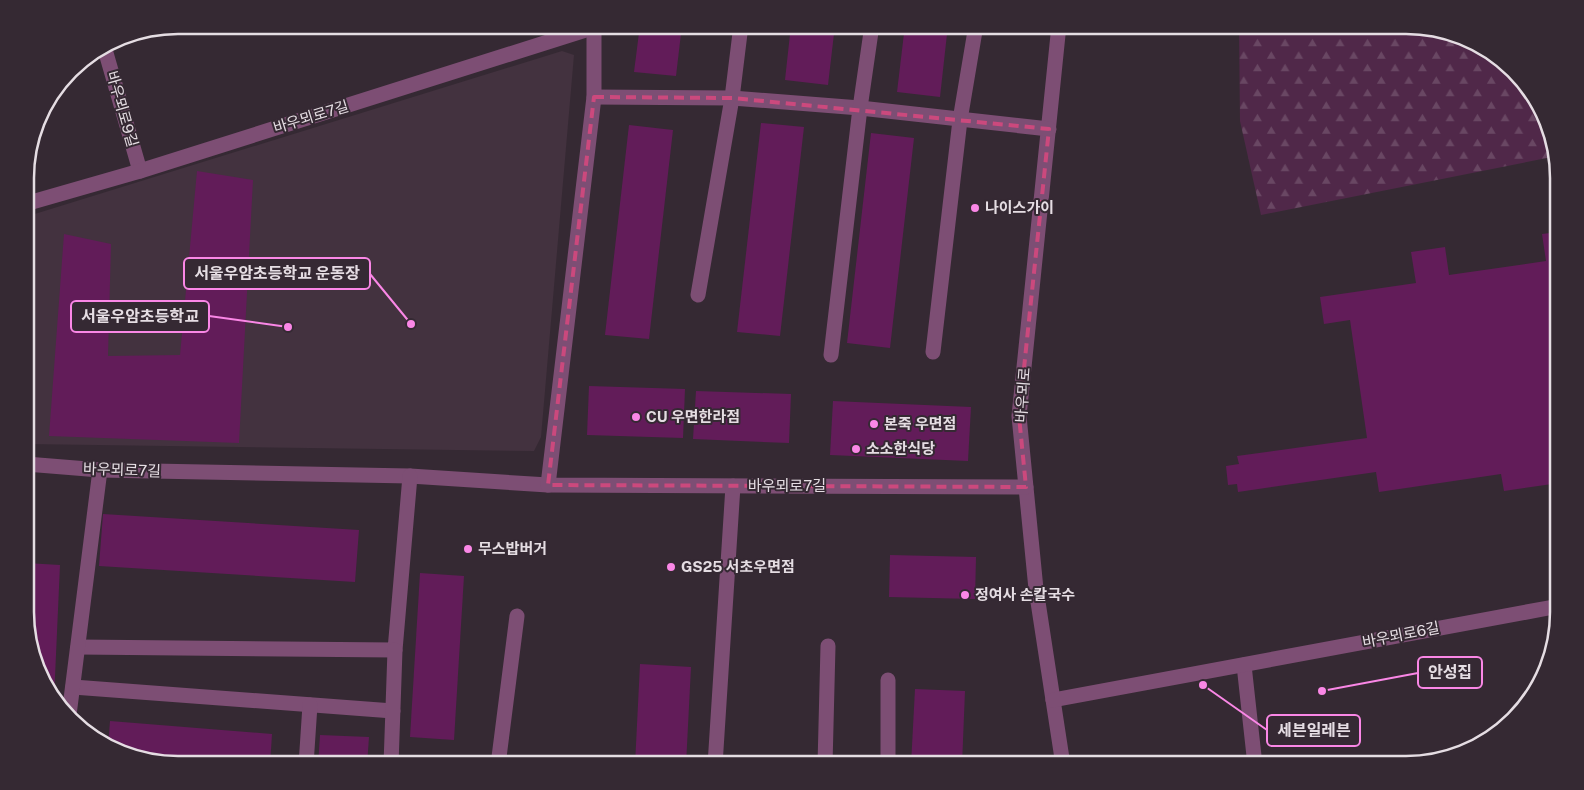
<svg xmlns="http://www.w3.org/2000/svg" width="1584" height="790" font-family="'Public Sans','Noto Sans KR',sans-serif">
<style>
.built{fill:#43323f}
.forest{fill:url(#forest-firs)}
.building{fill:#621c59}
.lines{fill:none;stroke-linecap:round;stroke-linejoin:round}
.minor{stroke:#7d4e74;stroke-width:15}
.marked{fill:none;stroke:#cb497d;stroke-width:4;stroke-dasharray:10 6;stroke-linejoin:round}
.poi-dot{fill:#fa87e6;stroke:#352933;stroke-width:2}
.labels{text-anchor:middle;stroke-width:4;stroke-linejoin:round;paint-order:stroke}
.street-label{font-size:15px;fill:#e5dde3;stroke:#352933}
.poi-label{font-size:15px;font-weight:bold;fill:#e5dde3;stroke:#352933;text-anchor:start}
.rim{fill:none;stroke:#e5dde3;stroke-width:2.5}
.leader{fill:none;stroke:#fa87e6;stroke-width:2}
.callout-dot{fill:#fa87e6;stroke:#352933;stroke-width:2}
.callout{fill:#352933;stroke:#fa87e6;stroke-width:2}
.callout-label{font-size:16px;text-anchor:middle;font-weight:bold;fill:#e5dde3}
</style>
<defs>
<pattern id="forest-firs" width="22" height="20" patternUnits="userSpaceOnUse" patternTransform="scale(1.25)"><rect width="22" height="20" fill="#502849"/><path d="M5 1l3.5 6h-7zM16 11l3.5 6h-7z" fill="#694763"/></pattern>
</defs>
<rect width="100%" height="100%" fill="#352933"/>
<path class="built" d="M562 51 574 55 541 437 534 451 26 444 25 217Z"/>
<path class="forest" d="M1239 25H1406L1473 41 1528 85 1557 156 1261 215 1240 121Z"/>
<g class="building">
<path d="M640 25H682L676 76 634 72Z"/>
<path d="M791 25H835L828 85 785 80Z"/>
<path d="M905 25H948L940 97 897 92Z"/>
<path d="M761 123 804 127 780 336 737 332Z"/>
<path d="M629 125 673 130 649 339 605 335Z"/>
<path d="M871 133 914 138 890 348 847 343Z"/>
<path d="M197 171 253 180 239 443 49 436 64 234 111 244 108 356 180 355Z"/>
<path d="M1558 232 1559 483 1504 491 1501 474 1379 492 1376 472 1238 492 1237 484 1228 485 1226 466 1239 464 1237 456 1367 438 1350 320 1324 324 1320 297 1416 283 1411 252 1445 247 1449 275 1546 261 1542 234Z"/>
<path d="M589 386 685 389 683 438 587 435Z"/>
<path d="M696 391 791 394 789 443 693 439Z"/>
<path d="M833 401 971 407 968 461 830 455Z"/>
<path d="M103 514 359 530 355 582 99 566Z"/>
<path d="M890 555 976 557 975 599 889 597Z"/>
<path d="M26 563 60 565 54 699 26 632Z"/>
<path d="M420 573 464 576 454 740 410 737Z"/>
<path d="M640 664 691 667 686 765H635Z"/>
<path d="M915 689 965 691 962 765H911Z"/>
<path d="M110 721 272 734 270 765H178L111 749 108 747Z"/>
<path d="M320 735 369 737 367 765H318Z"/>
</g>
<g class="lines">
<g class="minor">
<path d="M1059 25 1019 416 1036 589 1063 765"/>
<path d="M104 46 140 171"/>
<path d="M594 97 732 98 860 108 1049 129"/>
<path d="M25 204 140 171 595 27"/>
<path d="M698 295 732 98 741 25"/>
<path d="M933 352 960 120 976 25"/>
<path d="M831 355 860 108 872 25"/>
<path d="M26 464 100 470 410 476 548 485 1026 487"/>
<path d="M548 485 594 97V25"/>
<path d="M78 647 395 650 410 476"/>
<path d="M1244 665 1255 765"/>
<path d="M888 680V765"/>
<path d="M73 687 393 711"/>
<path d="M1053 700 1559 606"/>
<path d="M69 715 100 470"/>
<path d="M306 765 310 705"/>
<path d="M391 765 395 650"/>
<path d="M498 765 517 616"/>
<path d="M715 765 733 486"/>
<path d="M825 765 828 646"/>
</g>
</g>
<path class="marked" d="M594 97 732 98 1049 129 1019 416 1026 487 548 485Z"/>
<g class="poi-dot">
<circle cx="975" cy="208" r="5"/>
<circle cx="636" cy="417" r="5"/>
<circle cx="874" cy="424" r="5"/>
<circle cx="856" cy="449" r="5"/>
<circle cx="468" cy="549" r="5"/>
<circle cx="671" cy="567" r="5"/>
<circle cx="965" cy="595" r="5"/>
</g>
<g class="labels">
<g class="street-label">
<text transform="translate(122 109) rotate(74)" y="5">바우뫼로9길</text>
<text transform="translate(311 117) rotate(-17)" y="5">바우뫼로7길</text>
<text transform="translate(1023 395) rotate(-86)" y="5">바우뫼로</text>
<text transform="translate(122 470) rotate(2)" y="5">바우뫼로7길</text>
<text x="787" y="491">바우뫼로7길</text>
<text transform="translate(1401 635) rotate(-11)" y="5">바우뫼로6길</text>
</g>
<g class="poi-label">
<text x="985" y="213">나이스가이</text>
<text x="646" y="422">CU 우면한라점</text>
<text x="884" y="429">본죽 우면점</text>
<text x="866" y="454">소소한식당</text>
<text x="478" y="554">무스밥버거</text>
<text x="681" y="572">GS25 서초우면점</text>
<text x="975" y="600">정여사 손칼국수</text>
</g>
</g>
<path d="M0 0H1584V790H0ZM178 34H1406A144 144 0 0 1 1550 178V612A144 144 0 0 1 1406 756H178A144 144 0 0 1 34 612V178A144 144 0 0 1 178 34Z" fill="#352933" fill-rule="evenodd"/>
<path class="rim" d="M178 34H1406A144 144 0 0 1 1550 178V612A144 144 0 0 1 1406 756H178A144 144 0 0 1 34 612V178A144 144 0 0 1 178 34Z"/>
<path class="leader" d="M411 324L370 274M288 327L209 316M1322 691L1418 673M1203 685L1267 730"/>
<g class="callout-dot">
<circle cx="411" cy="324" r="5"/>
<circle cx="288" cy="327" r="5"/>
<circle cx="1322" cy="691" r="5"/>
<circle cx="1203" cy="685" r="5"/>
</g>
<g class="callout">
<rect x="184" y="258" width="186" height="31" rx="5"/>
<rect x="71" y="301" width="138" height="31" rx="5"/>
<rect x="1418" y="657" width="64" height="31" rx="5"/>
<rect x="1267" y="715" width="93" height="31" rx="5"/>
</g>
<g class="callout-label">
<text x="277" y="279">서울우암초등학교 운동장</text>
<text x="140" y="322">서울우암초등학교</text>
<text x="1450" y="678">안성집</text>
<text x="1314" y="736">세븐일레븐</text>
</g>
</svg>
